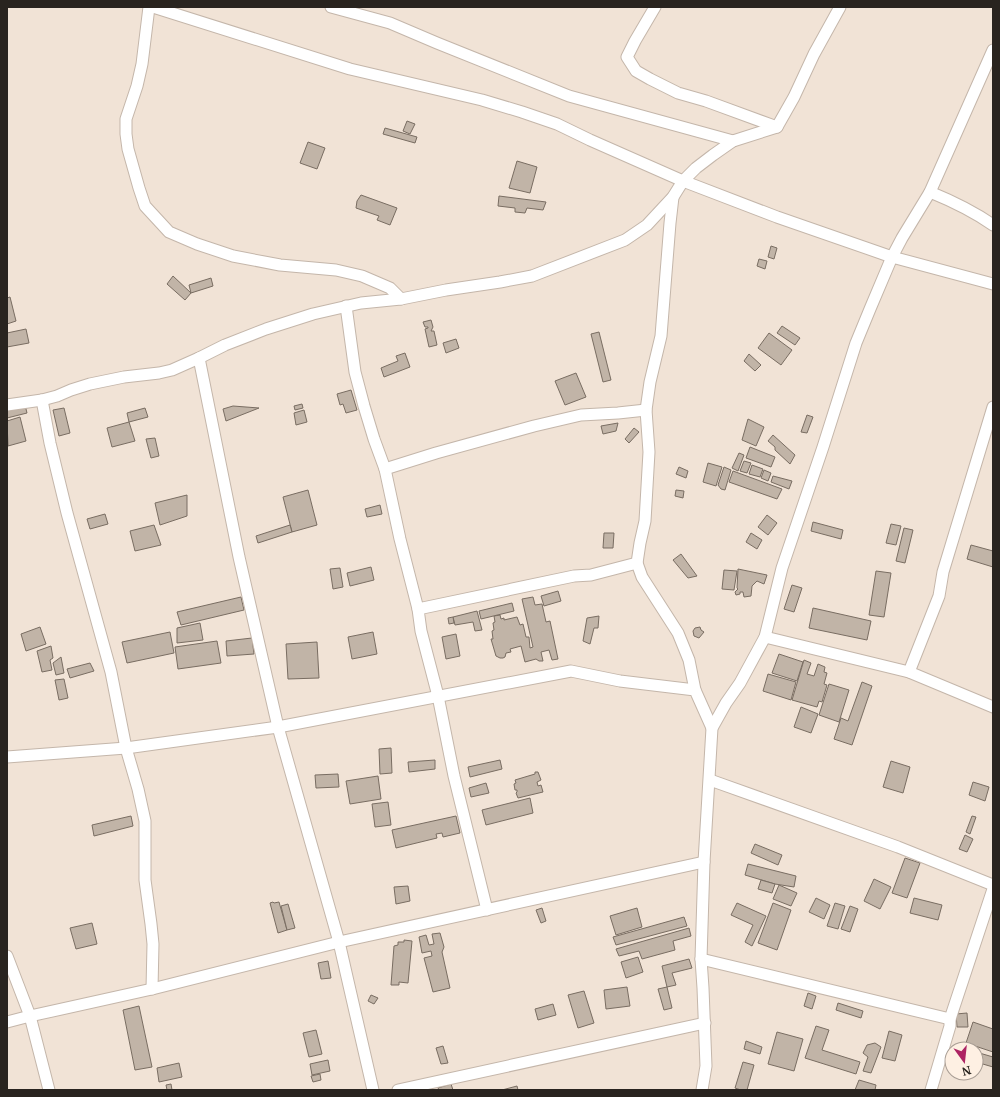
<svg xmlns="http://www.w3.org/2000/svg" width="1000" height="1097" font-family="Merriweather,serif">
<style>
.building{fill:#c1b4a7;stroke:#796d62}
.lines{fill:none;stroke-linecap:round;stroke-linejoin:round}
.street-casing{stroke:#c4b6aa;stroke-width:13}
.street{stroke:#fff;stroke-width:11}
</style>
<rect width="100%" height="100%" fill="#f1e3d6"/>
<g class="building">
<path d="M407 121 415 124 410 134 403 131Z"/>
<path d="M385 128 417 137 415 143 383 134Z"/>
<path d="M308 142 325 148 317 169 300 163Z"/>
<path d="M517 161 537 167 530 193 509 188Z"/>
<path d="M361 195 397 208 390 225 377 220 379 216 356 208 357 201Z"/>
<path d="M499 196 546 202 543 210 527 208 525 213 515 212V208L498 206Z"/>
<path d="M771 246 777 248 774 259 768 257Z"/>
<path d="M759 259 767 261 765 269 757 266Z"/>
<path d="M173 276 191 293 185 300 167 284Z"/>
<path d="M211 278 213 286 191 293 189 285Z"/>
<path d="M10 297 16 321 7 324V298Z"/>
<path d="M431 320 433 327 431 331H434L437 345 429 347 425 329 428 328V327H425L423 322Z"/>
<path d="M782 326 800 338 795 345 777 333Z"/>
<path d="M26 329 29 343 7 347V333Z"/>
<path d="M599 332 611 380 603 382 591 334Z"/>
<path d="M769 333 792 350 781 365 758 348Z"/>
<path d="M456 339 459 348 446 353 443 343Z"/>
<path d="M405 353 410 367 384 377 381 368 398 361 396 356Z"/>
<path d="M749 354 761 365 755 371 744 361Z"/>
<path d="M576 373 586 397 565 405 555 381Z"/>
<path d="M351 390 357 410 346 413 343 404 340 405 337 394Z"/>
<path d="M302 404 303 408 295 410 294 406Z"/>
<path d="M25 405 27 413 7 418V410Z"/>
<path d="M233 406 259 408 226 421 223 409Z"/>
<path d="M64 408 70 433 59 436 53 410Z"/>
<path d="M145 408 148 417 129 422 127 413Z"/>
<path d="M304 410 307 422 296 425 294 413Z"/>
<path d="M807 415 813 417 807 433 801 432Z"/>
<path d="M20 417 26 441 8 446 7 421Z"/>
<path d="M748 419 764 427 756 446 742 440Z"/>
<path d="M129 422 135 441 112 447 107 428Z"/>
<path d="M618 423 616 431 603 434 601 426Z"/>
<path d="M634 428 639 432 629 443 625 439Z"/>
<path d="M773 435 795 455 790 464 775 450V447L768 441Z"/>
<path d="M155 438 159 456 151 458 146 439Z"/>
<path d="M750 447 775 457 771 467 746 458Z"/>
<path d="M739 453 744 455 738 471 732 468Z"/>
<path d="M744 461 751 463 747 473 740 471Z"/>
<path d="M708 463 722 467 716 486 703 482Z"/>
<path d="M752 465 763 469 760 477 749 474Z"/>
<path d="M679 467 688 471 686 478 676 474Z"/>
<path d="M724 467 731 470 725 490 721 489 718 485Z"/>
<path d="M764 470 771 473 768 481 761 478Z"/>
<path d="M733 471 782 489 777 499 729 482Z"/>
<path d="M773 476 792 481 789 489 771 482Z"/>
<path d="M308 490 317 525 292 532 283 497Z"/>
<path d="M676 490 684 491 683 498 675 496Z"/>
<path d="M187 495V516L160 525 155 503Z"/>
<path d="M380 505 382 514 367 517 365 509Z"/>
<path d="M105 514 108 524 90 529 87 519Z"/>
<path d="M767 515 777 523 768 535 758 527Z"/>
<path d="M813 522 843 530 841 539 811 531Z"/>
<path d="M891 524 901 526 896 545 886 543Z"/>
<path d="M154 525 161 545 135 551 130 531Z"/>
<path d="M290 525 292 532 258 543 256 536Z"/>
<path d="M904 528 913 530 905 563 896 561Z"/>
<path d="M604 533H614L613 548H603Z"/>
<path d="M751 533 762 540 757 549 746 542Z"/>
<path d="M971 545 993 551V567L967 559Z"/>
<path d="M681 554 697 576 688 578 673 560Z"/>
<path d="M371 567 374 580 350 586 347 573Z"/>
<path d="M340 568 343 587 333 589 330 569Z"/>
<path d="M738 569 767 575 764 584 757 581 752 586 751 596 744 597 743 592H740V594L736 595 735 592 738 589 737 588Z"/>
<path d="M724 570 737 571 734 590 722 589Z"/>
<path d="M876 571 891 573 884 617 869 615Z"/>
<path d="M792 585 802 588 794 612 784 609Z"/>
<path d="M558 591 561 601 544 606 541 596Z"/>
<path d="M241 597 244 610 181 625 177 612Z"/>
<path d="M533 597 535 605 542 604 546 622 550 621 558 659 552 660 549 650 541 652 543 661H539L536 659 525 662 521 646 510 649 511 652 506 653 505 657 503 658H500L496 656 491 639H493L492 631 494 630 493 623 495 622 494 616 500 615 501 619 504 618V620L517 617 520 625 523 624 526 637H529L530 648 533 647 522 599Z"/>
<path d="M512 603 514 611 481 619 479 611Z"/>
<path d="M813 608 871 621 867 640 809 628Z"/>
<path d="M477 611 482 630 475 631 473 622 455 625 453 617Z"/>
<path d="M599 616 598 628H594L590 644 583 641 587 618Z"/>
<path d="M453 617 454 623 449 624 448 618Z"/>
<path d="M200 623 203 640 177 643V628Z"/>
<path d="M40 627 46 644 26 651 21 634Z"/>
<path d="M700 627 701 630 704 632 699 638 694 636 693 631 695 628Z"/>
<path d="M170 632 174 653 127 663 122 642Z"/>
<path d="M373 632 377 654 352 659 348 637Z"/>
<path d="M456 634 460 656 446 659 442 637Z"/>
<path d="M252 638 254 654 227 656 226 641Z"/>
<path d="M217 641 221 663 178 669 175 647Z"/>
<path d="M317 642 319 678 288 679 286 644Z"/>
<path d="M51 646 53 658 50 660 52 670 42 672 37 651Z"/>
<path d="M779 654 803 662 797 681 772 673Z"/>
<path d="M61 657 64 673 56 675 53 663Z"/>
<path d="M804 660 811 663 807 674 814 676 818 664 825 667 824 672 827 673 824 684 827 685 822 702 819 701 817 707 792 700Z"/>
<path d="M90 663 94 671 70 678 67 669Z"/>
<path d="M768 674 796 682 791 700 763 691Z"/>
<path d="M64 679 68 698 59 700 55 680Z"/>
<path d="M862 682 872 686 852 745 834 739 841 718 848 721Z"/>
<path d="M829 684 849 690 839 722 819 715Z"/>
<path d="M801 707 818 714 811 733 794 727Z"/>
<path d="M391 748 392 773 380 774 379 749Z"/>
<path d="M435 760V769L409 772 408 762Z"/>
<path d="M500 760 502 769 470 777 468 767Z"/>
<path d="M891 761 910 767 903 793 883 787Z"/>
<path d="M535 772H538L541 780 537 782 538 786 541 785 543 792 518 798 516 793 517 792V790H515L514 784 516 783 515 780 535 774Z"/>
<path d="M338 774 339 787 316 788 315 775Z"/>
<path d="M378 776 381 799 350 804 346 781Z"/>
<path d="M973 782 989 787 985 801 969 795Z"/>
<path d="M486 783 489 793 471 797 469 788Z"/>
<path d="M530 798 533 813 486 825 482 810Z"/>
<path d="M388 802 391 825 375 827 372 804Z"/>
<path d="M131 816 133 826 94 836 92 825Z"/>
<path d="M456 816 460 833 443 837 442 833 436 834 437 838 396 848 392 830Z"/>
<path d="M972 816 976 817 970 834 966 832Z"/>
<path d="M965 835 973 839 967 852 959 849Z"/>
<path d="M755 844 782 855 778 865 751 853Z"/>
<path d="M905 858 920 863 907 898 892 893Z"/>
<path d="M748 864 796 876 794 887 775 884 745 875Z"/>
<path d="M874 879 891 887 880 909 864 901Z"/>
<path d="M761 880 775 884 772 893 758 889Z"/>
<path d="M779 885 797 893 791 906 773 899Z"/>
<path d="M408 886 410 901 396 904 394 887Z"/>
<path d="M816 898 830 905 824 919 809 912Z"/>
<path d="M914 898 942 905 938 920 910 913Z"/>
<path d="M273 902 274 903 279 902 287 930 278 933 270 903Z"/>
<path d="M737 903 766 916 752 946 745 942 753 925 731 915Z"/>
<path d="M773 903 791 910 777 950 758 943Z"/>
<path d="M835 903 845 906 838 929 827 926Z"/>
<path d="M288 904 295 928 287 930 281 906Z"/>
<path d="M850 906 858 909 850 932 841 929Z"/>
<path d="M542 908 546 921 541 923 536 910Z"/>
<path d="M637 908 642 927 616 935 610 916Z"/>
<path d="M684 917 687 926 616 945 613 937Z"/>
<path d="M92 923 97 944 76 949 70 928Z"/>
<path d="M689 928 691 936 673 941 675 950 642 959 639 951 619 956 616 949Z"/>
<path d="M440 933 444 947 442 952 450 988 433 992 424 958 432 956 431 951 422 953 419 937 426 935 429 945 434 944 432 934Z"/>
<path d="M404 940 412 941 408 983 399 982V985H391L394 946 398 945V942H404Z"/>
<path d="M638 957 643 972 626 978 621 962Z"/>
<path d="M689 959 692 968 672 973 676 985 667 987 662 966Z"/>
<path d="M328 961 331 978 321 979 318 963Z"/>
<path d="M627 987 630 1006 606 1009 604 990Z"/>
<path d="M667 987 672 1008 664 1010 658 989Z"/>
<path d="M584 991 594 1023 578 1028 568 995Z"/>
<path d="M808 993 816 996 812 1009 804 1006Z"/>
<path d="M371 995 378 998 374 1004 368 1001Z"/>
<path d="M838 1003 863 1011 861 1018 836 1010Z"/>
<path d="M553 1004 556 1015 538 1020 535 1009Z"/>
<path d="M139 1006 152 1067 135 1070 123 1010Z"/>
<path d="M967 1013 968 1027H957L956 1014Z"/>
<path d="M973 1022 993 1029V1052L966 1043Z"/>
<path d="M816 1026 829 1030 822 1050 860 1062 856 1074 805 1058Z"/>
<path d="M316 1030 322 1054 309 1057 303 1033Z"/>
<path d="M889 1031 902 1035 895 1061 882 1058Z"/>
<path d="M777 1032 803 1039 794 1071 768 1064Z"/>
<path d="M746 1041 762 1047 760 1054 744 1049Z"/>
<path d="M875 1043 881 1047 871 1073 863 1071 868 1057 863 1053 867 1045Z"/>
<path d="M443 1046 448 1063 441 1064 436 1048Z"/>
<path d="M976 1052 993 1057V1067L976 1062Z"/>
<path d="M328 1060 330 1071 312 1075 310 1064Z"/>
<path d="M743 1062 754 1065 747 1090H741L735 1088Z"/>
<path d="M179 1063 182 1077 159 1082 157 1068Z"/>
<path d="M320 1074 321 1080 313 1082 311 1076Z"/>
<path d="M859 1080 876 1085 875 1090H855Z"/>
<path d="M171 1084 172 1090H167L166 1085Z"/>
<path d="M451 1084 453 1090H439L438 1088Z"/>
<path d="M517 1086 518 1090H502Z"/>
</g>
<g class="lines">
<defs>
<g id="street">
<path d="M149 7 142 64 137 86 126 119V134L128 149 139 188 145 206 169 232 197 244 233 256 280 265 336 270 362 276 390 288 401 299"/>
<path d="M153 7 350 69 482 100 522 112 557 124 590 140 683 181 777 217 892 257 993 284"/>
<path d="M331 7 390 23 437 43 569 96 733 141"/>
<path d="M655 7 635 41 627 57 636 71 650 79 678 93 706 101 777 127"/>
<path d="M930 192C952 201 973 211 993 225"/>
<path d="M346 306 355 372 364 406 374 439 385 469 400 539 418 609"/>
<path d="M199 358 239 557 278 727 339 942 373 1090"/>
<path d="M42 400 50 443 67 513 111 672 126 748 138 789 145 821V880L151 924 153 944 152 989"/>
<path d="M7 405 42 400 57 396 71 390 90 384 124 377 159 373 172 370 199 358 225 345 266 329 313 314 361 303 401 299 446 290 500 282 532 276 625 240 647 225 673 197 683 181 696 168 713 155 733 141 777 127 794 97 814 54 840 7"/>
<path d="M385 469 436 453 534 426 581 415 618 413 646 410"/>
<path d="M637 563 642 577 678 633 689 660 695 690"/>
<path d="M765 637 909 672 993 707"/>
<path d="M909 672 939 596 943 572 993 407"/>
<path d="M7 757 126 748 278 727 571 671 620 681 695 690 712 728"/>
<path d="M710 780 898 847 993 885"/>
<path d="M487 910 454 776 438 696 421 631 418 609 574 576 591 575 637 563 640 543 645 521 649 452 646 410 650 382 661 336 670 223 673 197"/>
<path d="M7 956 30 1016 49 1090"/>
<path d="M701 959 950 1019"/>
<path d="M7 1022 30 1016 152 989 339 942 704 862"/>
<path d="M398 1090 705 1023"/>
<path d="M702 1090 706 1066 703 988 701 959 704 862 712 728 726 703 740 683 765 637 782 568 823 447 856 343 870 309 892 257 902 238 930 192 993 50"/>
<path d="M931 1090 950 1026V1019L993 889"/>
</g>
</defs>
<use href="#street" class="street-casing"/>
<use href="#street" class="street"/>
</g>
<rect width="1000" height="1097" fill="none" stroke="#29241f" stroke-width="16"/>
<g transform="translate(964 1061) rotate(165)"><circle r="19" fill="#fef0e3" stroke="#a99e95"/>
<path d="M0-3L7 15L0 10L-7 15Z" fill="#ad2363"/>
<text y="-6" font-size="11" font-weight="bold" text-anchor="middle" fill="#29241f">N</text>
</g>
</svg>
